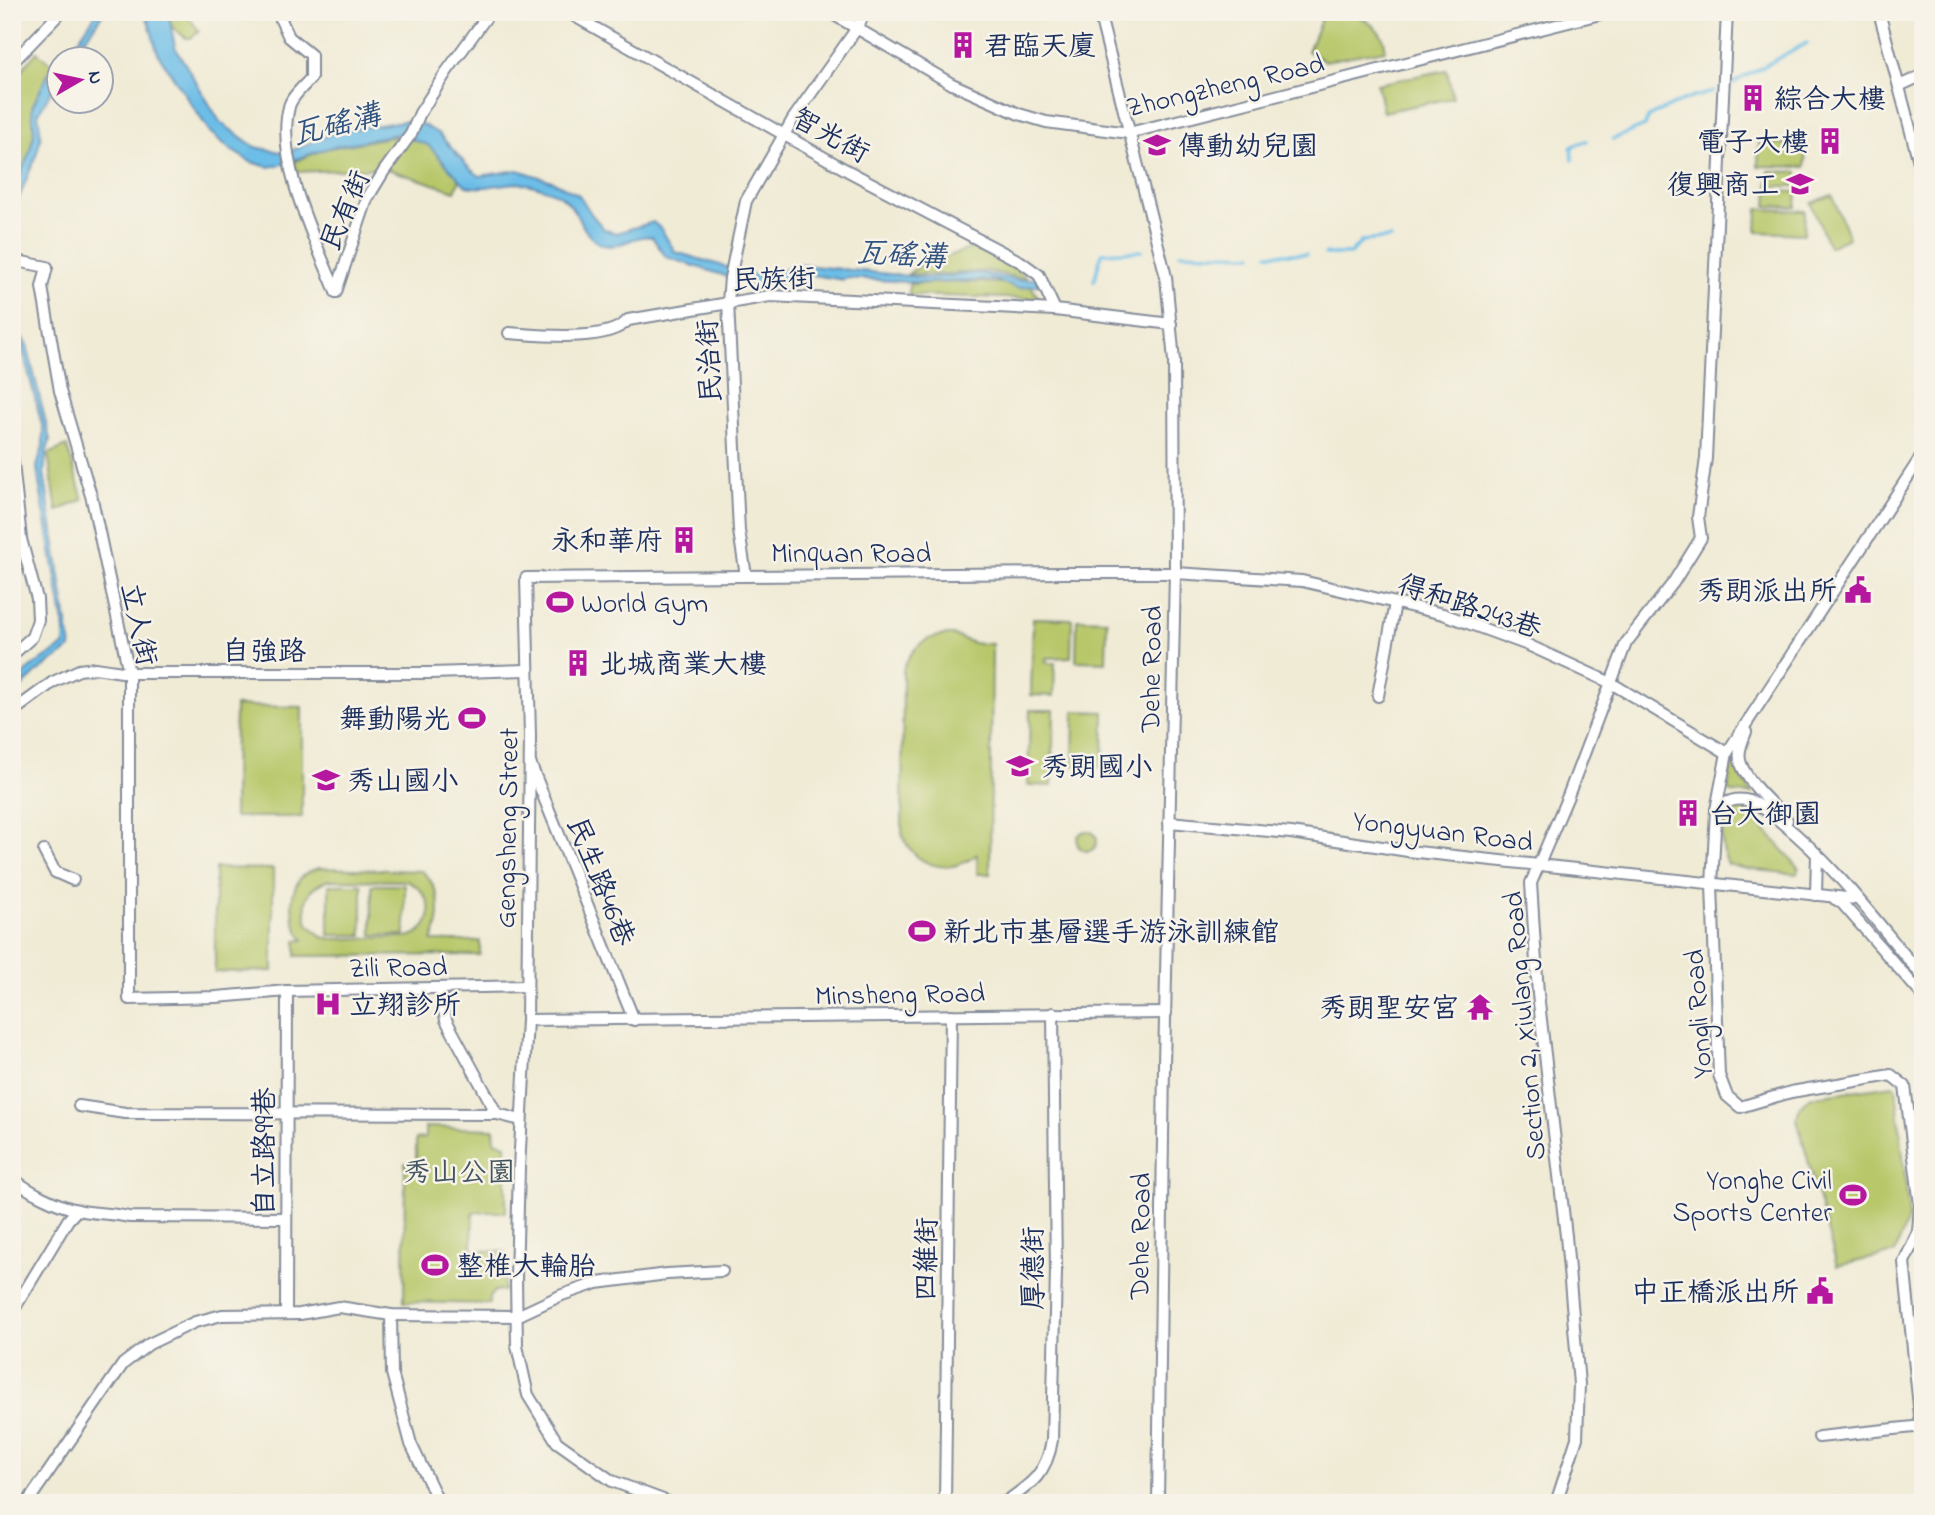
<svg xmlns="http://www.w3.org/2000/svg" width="1935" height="1515" font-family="'Indie Flower','LXGW WenKai TC',sans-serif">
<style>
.green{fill:#b7c769;stroke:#697b64;stroke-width:2;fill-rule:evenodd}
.water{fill:#6cbde7;stroke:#4476a2;stroke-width:2}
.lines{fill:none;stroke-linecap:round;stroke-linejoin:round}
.stream{stroke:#6cbde7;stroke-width:3.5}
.minor-casing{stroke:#868d9a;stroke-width:14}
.minor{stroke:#fff;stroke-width:10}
.labels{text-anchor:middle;stroke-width:5;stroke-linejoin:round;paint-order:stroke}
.poi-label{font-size:28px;fill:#1b2f5e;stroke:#f7f3e8;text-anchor:start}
.street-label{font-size:28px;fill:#1b2f5e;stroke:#f7f3e8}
.park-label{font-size:28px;fill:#425561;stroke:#f7f3e8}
.water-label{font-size:30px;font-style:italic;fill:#2f5280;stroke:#f7f3e8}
</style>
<rect width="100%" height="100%" fill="#f7f3e8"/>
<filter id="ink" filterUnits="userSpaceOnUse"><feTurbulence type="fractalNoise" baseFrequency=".0143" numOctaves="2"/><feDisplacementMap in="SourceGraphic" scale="14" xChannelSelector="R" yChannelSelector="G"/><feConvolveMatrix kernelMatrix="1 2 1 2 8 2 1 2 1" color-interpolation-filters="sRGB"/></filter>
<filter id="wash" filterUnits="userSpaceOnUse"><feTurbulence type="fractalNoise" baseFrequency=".00686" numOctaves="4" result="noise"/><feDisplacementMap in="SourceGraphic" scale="28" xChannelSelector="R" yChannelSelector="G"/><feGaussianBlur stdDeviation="1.57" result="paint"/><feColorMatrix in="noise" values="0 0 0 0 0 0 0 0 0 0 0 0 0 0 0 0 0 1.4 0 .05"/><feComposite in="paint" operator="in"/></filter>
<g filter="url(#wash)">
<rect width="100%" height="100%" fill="#f0ebd5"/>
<g class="green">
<path d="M168 12H185L199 31 191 38H186L172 27Z"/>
<path d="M1324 12H1331L1337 16 1340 12C1359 12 1387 30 1385 50L1325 61 1308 51Z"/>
<path d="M37 52 55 67 47 76 32 107 34 134 29 154 12 194 14 107 12 106C12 78 19 72 37 52Z"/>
<path d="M1447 70 1453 98 1383 112 1377 84Z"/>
<path d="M411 131 445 152 463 173 455 191 387 169Z"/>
<path d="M396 136 380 168 297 172 294 162 324 149Z"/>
<path d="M1759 143 1806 145 1805 167 1758 166Z"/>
<path d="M1769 171 1798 172 1797 186H1768Z"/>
<path d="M1768 191 1797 192 1796 207 1767 206Z"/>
<path d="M1832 195 1849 238 1829 247 1811 203Z"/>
<path d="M1758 209 1805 211 1804 234 1757 232Z"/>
<path d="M972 248 1016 269 1029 280 988 271 934 275 908 274 919 266Z"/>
<path d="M971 282 1030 284 1039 299 909 295V284Z"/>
<path d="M67 446 83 500 57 511 48 454Z"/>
<path d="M1033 618 1072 619 1071 657 1046 658V663H1055L1054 696 1031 695Z"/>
<path d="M1077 619 1107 620 1106 662 1076 661Z"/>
<path d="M952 635 974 643 992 644 990 874H977V854C951 877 912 867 902 833L903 669C912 646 927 634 952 635Z"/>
<path d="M235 706 302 707V817H234Z"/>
<path d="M1030 710H1054L1052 786 1028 785Z"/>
<path d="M1074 711 1104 712 1103 767 1073 766Z"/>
<path d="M1734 762 1736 764 1739 772 1752 794 1731 793 1728 789 1731 764Z"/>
<path d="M1741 807 1747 809 1799 868 1797 874 1745 869 1728 864C1719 848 1718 809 1741 807Z"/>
<circle cx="1087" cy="841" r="10"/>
<path d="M215 868 273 869V971L215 972Z"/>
<path d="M318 868 422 871C442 889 443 917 432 941H480V955L296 956V941L304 940C292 926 287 898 299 880 303 873 311 871 318 868ZM328 880 407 881C434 893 440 929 407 937L332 939 322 937 308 924C302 902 306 888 328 880Z"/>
<rect x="329" y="885" width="33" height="50"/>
<rect x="372" y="885" width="33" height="50"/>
<path d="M1894 1085 1896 1087 1909 1216 1895 1253 1837 1266 1797 1120C1798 1107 1803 1100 1815 1096Z"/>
<path d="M425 1127 494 1129 495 1141 506 1145V1212H473L472 1250 505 1252 504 1291H495L489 1297V1304L404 1302 405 1163H416V1139L425 1138Z"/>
</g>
<g class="water">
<path d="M97 12H104L71 59H61L76 43Z"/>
<path d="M143 12H168L175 47 220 122 255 147 286 153 338 131 405 121 424 125 439 134 470 169 480 176 518 170 552 181 579 195 592 215 604 229 609 231 616 233 653 222 661 229 675 252 768 279 793 264 927 278 980 273 1017 280 1037 278 1039 285 1018 288 994 280 925 283 846 278 844 280 800 273 769 290 666 257 652 237C634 234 621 249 604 245 581 240 579 204 557 194 546 189 528 183 515 183 499 184 482 190 466 186L428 145 397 134 328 148 280 165 268 167 251 162 231 150 210 132 158 54 149 23Z"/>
<path d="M59 61V77L38 114 41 137 36 156 16 205 12 238V194L29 154 34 134 32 107 47 76Z"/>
<path d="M12 321 27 345 50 440 46 454 44 473 71 648 36 673 12 697V686L30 668 64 646 65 630 39 482 37 467 43 446V429L22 347 12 329Z"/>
</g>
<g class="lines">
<g class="stream">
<path d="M1731 84 1807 43"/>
<path d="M1613 139 1645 126 1648 117 1683 100 1713 92"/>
<path d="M1573 160 1571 147 1587 141"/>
<path d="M1180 253 1253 255"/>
<path d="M1269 254H1306"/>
<path d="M1325 254H1350L1362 241 1391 238"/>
<path d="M1094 281 1102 253 1142 251"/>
</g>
</g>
</g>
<g filter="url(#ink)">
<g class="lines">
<defs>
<g id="minor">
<path d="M284 12 281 20 289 37 311 55V78C304 86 291 97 289 107 275 161 316 242 336 292"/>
<path d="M567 12 848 171 1021 262 1039 275 1055 310"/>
<path d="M829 12 952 84 1019 114 1046 122 1129 133 1608 12"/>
<path d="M1099 12 1166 277 1174 361 1175 573 1164 1064 1158 1503"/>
<path d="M1879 12 1923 177"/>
<path d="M12 63 61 12"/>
<path d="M1899 86 1923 75"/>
<path d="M12 260 47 267 42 287 60 391 92 499 129 673V999L216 997 287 991 527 986"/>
<path d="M336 292 367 199 384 171 411 134 420 113 447 71 490 12"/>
<path d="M509 333C538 335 608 343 628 320L770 296 1055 310 1171 324"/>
<path d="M12 453 21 539 37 599 38 620 32 637 12 655"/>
<path d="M746 576 739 531 728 302 730 278 746 201 793 119 857 28 865 12"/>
<path d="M1378 696 1395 603"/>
<path d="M12 712 53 682 79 670 95 668 129 673H431L528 670"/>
<path d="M1746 732C1742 742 1737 753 1741 764 1749 785 1773 804 1787 820"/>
<path d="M530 763 634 1020"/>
<path d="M1716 810C1727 801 1736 797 1750 801 1762 805 1772 815 1781 822 1835 865 1878 924 1923 977"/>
<path d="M1169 822 1291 833 1408 851 1856 899"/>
<path d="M44 851 55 872 73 880"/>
<path d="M1816 895 1817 854"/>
<path d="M1835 899 1841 902 1923 996"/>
<path d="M440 988 446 1020 497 1114"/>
<path d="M527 1020 1166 1013"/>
<path d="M79 1106 125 1113 497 1114 521 1120"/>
<path d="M12 1178C28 1191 57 1206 78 1210 94 1214 112 1213 129 1217L285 1218"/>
<path d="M13 1311 68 1220 77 1210"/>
<path d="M286 1314 287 991"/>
<path d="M391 1315 392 1373 411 1444 439 1503"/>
<path d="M1921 1426 1904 1262 1918 1232 1920 1205 1905 1086 1891 1075 1791 1092 1740 1107 1727 1096 1719 1075 1712 885 1716 810 1727 753 1923 454"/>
<path d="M1819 1437 1923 1426"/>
<path d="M27 1503 123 1364 149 1344 195 1322 222 1315 300 1314 339 1307 391 1315 517 1316 562 1295 597 1283 667 1274 722 1271"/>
<path d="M671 1503 612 1481 557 1442 528 1395 517 1346 516 1278 519 1168 527 1020 530 736 526 578 1065 573H1175L1302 581 1443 614 1528 645 1611 683 1727 753"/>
<path d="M945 1503 951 1015"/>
<path d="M1004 1503C1030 1485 1047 1474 1052 1440L1056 1271 1053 1013"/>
<path d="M1556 1503 1577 1438 1579 1384 1566 1236 1538 994 1531 883 1568 796 1626 643 1673 583 1701 538 1698 517 1706 458 1727 12"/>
</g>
</defs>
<use href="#minor" class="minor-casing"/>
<use href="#minor" class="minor"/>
</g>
</g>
<defs>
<symbol id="building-bare" viewBox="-9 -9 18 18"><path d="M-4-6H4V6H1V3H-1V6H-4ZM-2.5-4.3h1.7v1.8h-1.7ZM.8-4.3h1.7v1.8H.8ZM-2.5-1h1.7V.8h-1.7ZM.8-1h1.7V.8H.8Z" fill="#b5179e" stroke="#f7f3e8" stroke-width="2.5" paint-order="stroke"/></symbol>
<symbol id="school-bare" viewBox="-9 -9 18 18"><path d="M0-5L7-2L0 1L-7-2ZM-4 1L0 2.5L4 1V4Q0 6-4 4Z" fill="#b5179e" stroke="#f7f3e8" stroke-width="2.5" paint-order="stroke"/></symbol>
<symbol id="civic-bare" viewBox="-9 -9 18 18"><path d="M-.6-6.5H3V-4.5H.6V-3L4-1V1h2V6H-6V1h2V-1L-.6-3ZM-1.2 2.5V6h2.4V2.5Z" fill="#b5179e" stroke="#f7f3e8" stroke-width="2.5" paint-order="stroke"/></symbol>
<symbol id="stadium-bare" viewBox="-9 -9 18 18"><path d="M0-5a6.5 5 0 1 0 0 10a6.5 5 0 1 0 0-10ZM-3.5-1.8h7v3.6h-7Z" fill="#b5179e" stroke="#f7f3e8" stroke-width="2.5" paint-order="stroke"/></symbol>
<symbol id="hospital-bare" viewBox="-9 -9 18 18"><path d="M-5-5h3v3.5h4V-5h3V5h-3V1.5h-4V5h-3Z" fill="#b5179e" stroke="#f7f3e8" stroke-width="2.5" paint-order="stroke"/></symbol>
<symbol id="temple-bare" viewBox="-9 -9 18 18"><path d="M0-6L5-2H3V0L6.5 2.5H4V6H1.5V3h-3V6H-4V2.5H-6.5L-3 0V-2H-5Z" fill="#b5179e" stroke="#f7f3e8" stroke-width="2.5" paint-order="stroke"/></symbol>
</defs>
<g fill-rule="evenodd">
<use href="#building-bare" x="944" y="26" width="38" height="38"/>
<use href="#building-bare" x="1734" y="79" width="38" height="38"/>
<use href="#building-bare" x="1811" y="122" width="38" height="38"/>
<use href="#school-bare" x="1138" y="126" width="38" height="38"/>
<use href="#school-bare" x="1781" y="165" width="38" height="38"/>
<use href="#building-bare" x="665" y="521" width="38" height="38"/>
<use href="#civic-bare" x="1839" y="571" width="38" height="38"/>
<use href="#stadium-bare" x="541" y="583" width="38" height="38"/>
<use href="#building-bare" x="559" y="644" width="38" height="38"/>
<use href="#stadium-bare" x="453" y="699" width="38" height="38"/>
<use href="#school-bare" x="1001" y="747" width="38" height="38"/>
<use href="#school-bare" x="307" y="761" width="38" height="38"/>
<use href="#building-bare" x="1669" y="794" width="38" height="38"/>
<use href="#stadium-bare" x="903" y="912" width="38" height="38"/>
<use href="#hospital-bare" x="309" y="985" width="38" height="38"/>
<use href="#temple-bare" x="1461" y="988" width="38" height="38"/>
<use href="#stadium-bare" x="1834" y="1176" width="38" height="38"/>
<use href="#stadium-bare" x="416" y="1246" width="38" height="38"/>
<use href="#civic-bare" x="1801" y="1272" width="38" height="38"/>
</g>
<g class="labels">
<g class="poi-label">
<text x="984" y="55">君臨天廈</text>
<text x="1774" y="108">綜合大樓</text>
<text x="1809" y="151" text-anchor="end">電子大樓</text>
<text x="1178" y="155">傳動幼兒園</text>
<text x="1779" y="194" text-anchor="end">復興商工</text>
<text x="663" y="550" text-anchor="end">永和華府</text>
<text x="1837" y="600" text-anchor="end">秀朗派出所</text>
<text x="581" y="612">World Gym</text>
<text x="599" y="673">北城商業大樓</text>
<text x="451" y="728" text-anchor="end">舞動陽光</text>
<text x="1041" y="776">秀朗國小</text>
<text x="347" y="790">秀山國小</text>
<text x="1709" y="823">台大御園</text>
<text x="943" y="941">新北市基層選手游泳訓練館</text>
<text x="349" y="1014">立翔診所</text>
<text x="1459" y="1017" text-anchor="end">秀朗聖安宮</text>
<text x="1832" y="1189" text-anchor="end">Yonghe Civil<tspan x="1832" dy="32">Sports Center</tspan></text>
<text x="456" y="1275">整椎大輪胎</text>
<text x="1799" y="1301" text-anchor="end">中正橋派出所</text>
</g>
<g class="street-label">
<text transform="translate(1225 84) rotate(-13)" y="10">Zhongzheng Road</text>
<text transform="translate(831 134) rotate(29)" y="10">智光街</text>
<text transform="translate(344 210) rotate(-67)" y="10">民有街</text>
<text transform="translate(774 278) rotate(-2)" y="10">民族街</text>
<text transform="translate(708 361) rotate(-93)" y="10">民治街</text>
<text x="851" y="562">Minquan Road</text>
<text transform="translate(1470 605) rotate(18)" y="10">得和路243巷</text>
<text transform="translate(140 624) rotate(78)" y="10">立人街</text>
<text x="264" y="660">自強路</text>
<text transform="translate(1150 669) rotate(-89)" y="10">Dehe Road</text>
<text transform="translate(506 828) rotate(-89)" y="10">Gengsheng Street</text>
<text transform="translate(1443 830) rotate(7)" y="10">Yongyuan Road</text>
<text transform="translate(602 881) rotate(68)" y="10">民生路46巷</text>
<text transform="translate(398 966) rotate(-1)" y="10">Zili Road</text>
<text transform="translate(900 993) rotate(-1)" y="10">Minsheng Road</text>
<text transform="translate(1697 1014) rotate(-94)" y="10">Yongli Road</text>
<text transform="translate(1523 1026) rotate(-95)" y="10">Section 2, Xiulang Road</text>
<text transform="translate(263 1152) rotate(-90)" y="10">自立路99巷</text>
<text transform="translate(1139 1236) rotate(-89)" y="10">Dehe Road</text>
<text transform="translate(925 1259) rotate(-89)" y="10">四維街</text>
<text transform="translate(1032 1268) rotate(-90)" y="10">厚德街</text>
</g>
<g class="park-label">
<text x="459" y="1181">秀山公園</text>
</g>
<g class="water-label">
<text transform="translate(336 124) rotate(-14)" y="10">瓦磘溝</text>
<text transform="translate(901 254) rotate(3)" y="10">瓦磘溝</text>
</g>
</g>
<rect width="1935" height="1515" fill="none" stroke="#f7f3e8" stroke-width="42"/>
<g transform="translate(80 80) rotate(81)"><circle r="33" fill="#f7f3e8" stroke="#9fa5b1" stroke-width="2"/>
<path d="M0-5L12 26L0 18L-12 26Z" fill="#b5179e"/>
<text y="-10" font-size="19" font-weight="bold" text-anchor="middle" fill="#1b2f5e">N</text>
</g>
</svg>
